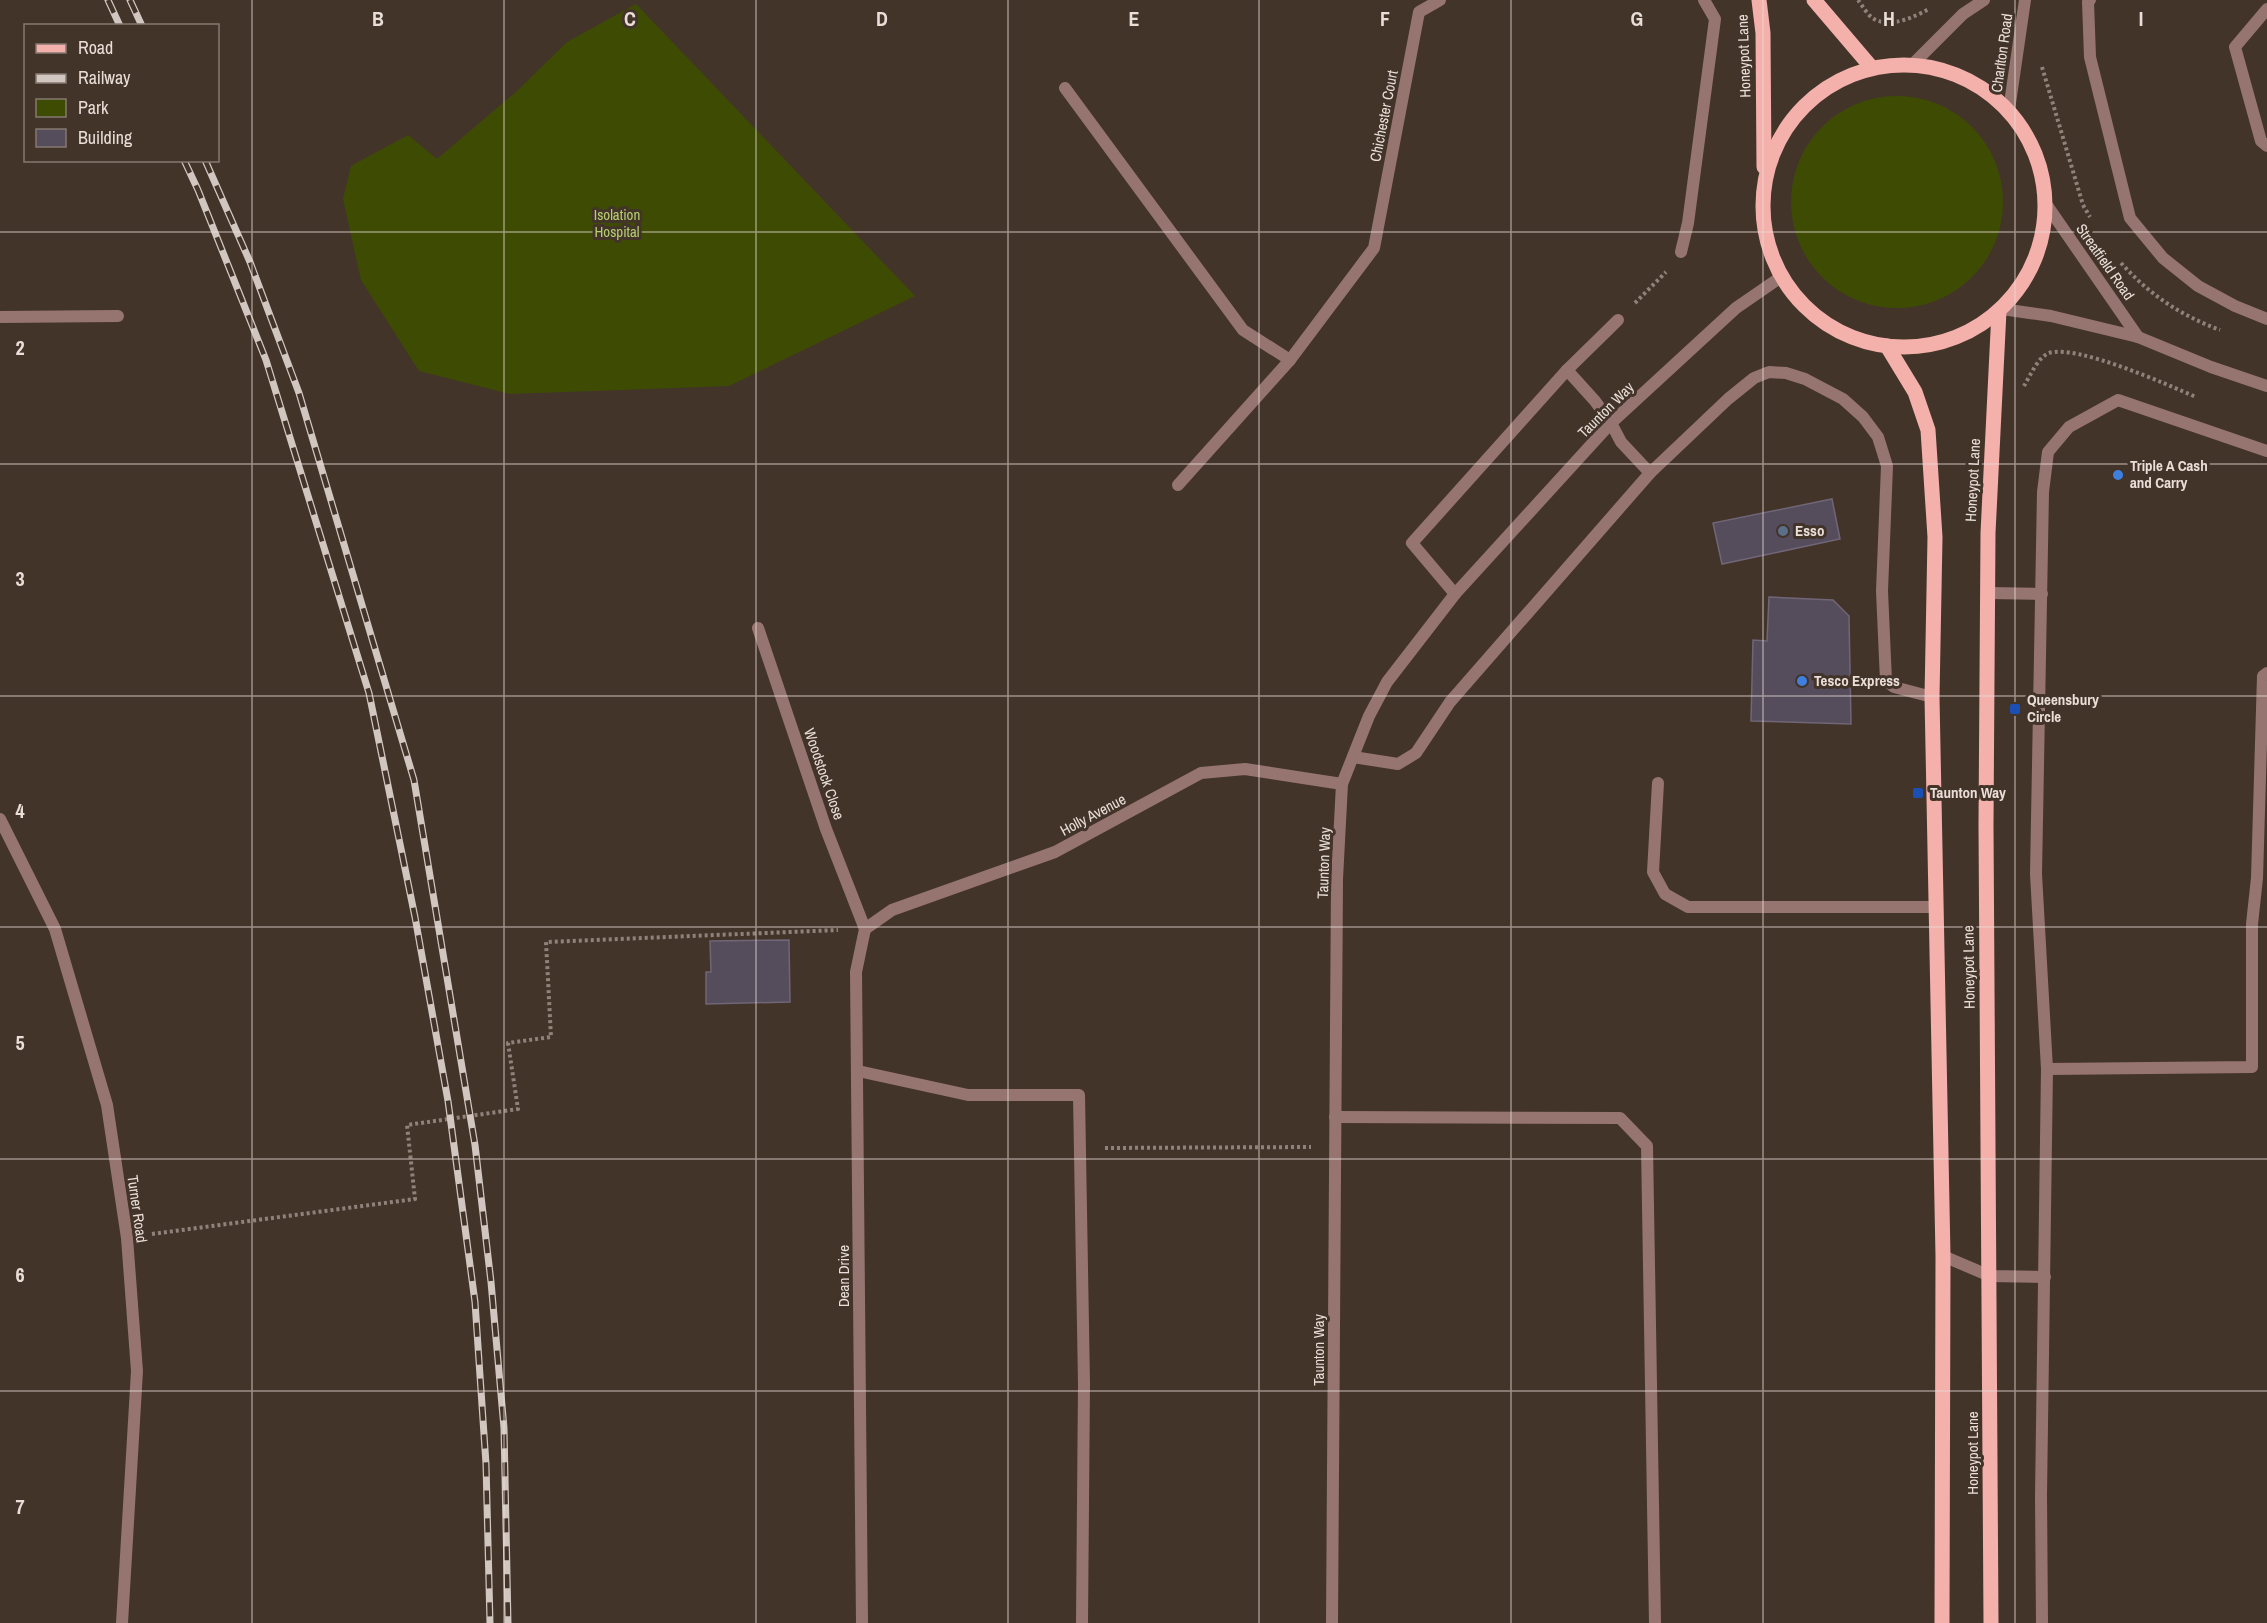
<svg xmlns="http://www.w3.org/2000/svg" width="2267" height="1623" font-family="'Archivo Narrow',sans-serif">
<style>
.green{fill:#3e4c03}
.building{fill:#554c5c;stroke:#706677;stroke-width:1.5}
.lines{fill:none;stroke-linecap:round;stroke-linejoin:round}
.path{stroke:#8f827a;stroke-width:4;stroke-dasharray:3 3;stroke-linecap:butt}
.service{stroke:#967571;stroke-width:12}
.minor{stroke:#967571;stroke-width:12}
.tertiary{stroke:#967571;stroke-width:12}
.primary{stroke:#f4b0aa;stroke-width:15}
.rail-casing{stroke:#d2c7c0;stroke-width:7}
.rail{stroke:#43342a;stroke-width:4.5;stroke-dasharray:14;stroke-linecap:butt}
.grid{fill:none;stroke:#e9dfd8;stroke-width:1.5;stroke-opacity:0.55}
.shop-dot{fill:#3f7fe0;stroke:#43342a;stroke-width:2}
.service-dot{fill:#5c6f8a;stroke:#43342a;stroke-width:2}
.transit-dot{fill:#1a4fb4;stroke:#43342a;stroke-width:2}
.labels{text-anchor:middle;stroke-width:6;stroke-linejoin:round;paint-order:stroke}
.street-label{font-size:15px;fill:#e9dfd8;stroke:#43342a}
.park-label{font-size:15px;fill:#b5ce6e;stroke:#43342a}
.poi-label{font-size:15px;font-weight:bold;fill:#e9dfd8;stroke:#43342a;text-anchor:start}
.grid-label{font-size:20px;text-anchor:middle;font-weight:bold;fill:#e9dfd8;stroke:#43342a;stroke-width:6;stroke-linejoin:round;paint-order:stroke}
</style>
<rect width="100%" height="100%" fill="#43342a"/>
<g class="green">
<path d="M636 4 915 296 729 386 510 394 419 371 361 280 343 199 351 166 408 135 437 159 516 92 567 42Z"/>
<circle cx="1897" cy="202" r="106"/>
</g>
<g class="building">
<path d="M1832 499 1840 539 1722 564 1713 523Z"/>
<path d="M1769 597 1833 600 1849 616 1851 724 1751 721 1753 640 1767 641Z"/>
<path d="M789 940 790 1002 706 1004V972H711L710 941Z"/>
</g>
<g class="lines">
<g class="path">
<path d="M1858 0C1862 5 1868 16 1874 19 1891 28 1914 17 1929 9"/>
<path d="M2042 67 2083 205 2090 217"/>
<path d="M2121 263C2150 295 2180 315 2220 330"/>
<path d="M1635 303 1666 272"/>
<path d="M2024 386C2030 376 2038 357 2049 353 2077 344 2168 385 2196 397"/>
<path d="M1105 1148 1311 1147"/>
<path d="M152 1234 415 1199 407 1125 518 1109 508 1043 551 1037 546 942 838 930"/>
</g>
<g class="service">
<path d="M2090 0 2088 2 2090 57 2130 218 2163 258 2198 286 2235 306 2267 319"/>
<path d="M2267 9 2235 47 2261 141 2267 146"/>
<path d="M1065 88 1243 330 1290 360"/>
<path d="M1681 252 1688 223 1715 19 1704 0"/>
<path d="M0 317 118 316"/>
<path d="M1567 370 1595 401 1611 423"/>
<path d="M1650 473 1728 399 1754 378 1769 372 1786 373 1805 379 1843 399 1863 417 1878 437 1887 466 1882 591 1886 681 1894 687 1932 697"/>
<path d="M1178 485 1290 360 1374 248 1419 12 1440 0"/>
<path d="M1989 593 2042 594"/>
<path d="M1455 594 1412 543 1567 370 1618 320"/>
<path d="M2047 1069 2252 1067V924L2257 878 2263 676 2267 673"/>
<path d="M858 1071 968 1095H1079L1084 1384 1082 1623"/>
<path d="M1335 1117 1620 1118 1647 1146 1655 1623"/>
<path d="M1943 1256 1990 1276 2045 1277"/>
<path d="M2042 1623 2041 1496 2047 1069 2036 874 2043 492 2048 452 2069 427 2118 400 2267 451"/>
</g>
<g class="minor">
<path d="M1913 64 1963 14 1984 0"/>
<path d="M2009 110 2025 0"/>
<path d="M758 628 826 829 865 929"/>
<path d="M1353 757 1398 764 1416 753 1450 702 1650 473 1621 442 1611 423"/>
<path d="M1658 783 1653 872 1665 894 1688 907H1936"/>
<path d="M865 929 892 910 1055 852 1201 773 1245 769 1342 784"/>
<path d="M862 1623 856 972 865 929"/>
</g>
<g class="tertiary">
<path d="M2046 204 2138 337"/>
<path d="M2002 309 2051 316 2138 337 2211 367 2267 386"/>
<path d="M0 819 55 929 107 1105 127 1238 137 1371 122 1623"/>
<path d="M1332 1623 1337 879 1342 784 1369 716 1387 682 1455 594 1611 423 1736 308 1781 277"/>
</g>
<g class="primary">
<path d="M1759 0 1763 33 1764 167"/>
<path d="M1814 0 1872 68"/>
<circle cx="1904" cy="206" r="141"/>
<path d="M1887 346 1915 392 1928 430 1935 537 1932 697 1943 1256 1942 1623"/>
<path d="M1991 1623 1986 825 1988 533 1999 311"/>
</g>
<defs>
<g id="rail">
<path d="M108 0 120 26"/>
<path d="M130 0 142 26"/>
<path d="M184 160 198 190 266 360 369 693 415 917 448 1101 475 1302 486 1464 490 1623"/>
<path d="M205 160 250 262 299 393 414 780 475 1145 491 1282 504 1428 508 1623"/>
</g>
</defs>
<use href="#rail" class="rail-casing"/>
<use href="#rail" class="rail"/>
</g>
<path class="grid" d="M252 0V1623M504 0V1623M756 0V1623M1008 0V1623M1259 0V1623M1511 0V1623M1763 0V1623M2015 0V1623M0 232H2267M0 464H2267M0 696H2267M0 927H2267M0 1159H2267M0 1391H2267"/>
<g class="shop-dot">
<circle cx="2118" cy="475" r="6"/>
<circle cx="1802" cy="681" r="6"/>
</g>
<circle class="service-dot" cx="1783" cy="531" r="6"/>
<g class="transit-dot">
<rect x="2009" y="703" width="12" height="12" rx="3"/>
<rect x="1912" y="787" width="12" height="12" rx="3"/>
</g>
<g class="labels">
<g class="street-label">
<text transform="translate(2002 53) rotate(-82)" y="5">Charlton Road</text>
<text transform="translate(1744 56) rotate(-92)" y="5">Honeypot Lane</text>
<text transform="translate(1384 116) rotate(-79)" y="5">Chichester Court</text>
<text transform="translate(2105 262) rotate(55)" y="5">Streatfield Road</text>
<text transform="translate(1606 410) rotate(-45)" y="5">Taunton Way</text>
<text transform="translate(1973 480) rotate(-87)" y="5">Honeypot Lane</text>
<text transform="translate(824 774) rotate(71)" y="5">Woodstock Close</text>
<text transform="translate(1093 815) rotate(-28)" y="5">Holly Avenue</text>
<text transform="translate(1324 863) rotate(-88)" y="5">Taunton Way</text>
<text transform="translate(1969 967) rotate(-91)" y="5">Honeypot Lane</text>
<text transform="translate(137 1209) rotate(82)" y="5">Turner Road</text>
<text transform="translate(844 1276) rotate(-90)" y="5">Dean Drive</text>
<text transform="translate(1319 1350) rotate(-90)" y="5">Taunton Way</text>
<text transform="translate(1973 1453) rotate(-90)" y="5">Honeypot Lane</text>
</g>
<g class="park-label">
<text x="617" y="220">Isolation<tspan x="617" dy="17">Hospital</tspan></text>
</g>
<g class="poi-label">
<text x="2130" y="471">Triple A Cash<tspan x="2130" dy="17">and Carry</tspan></text>
<text x="1795" y="536">Esso</text>
<text x="1814" y="686">Tesco Express</text>
<text x="2027" y="705">Queensbury<tspan x="2027" dy="17">Circle</tspan></text>
<text x="1930" y="798">Taunton Way</text>
</g>
</g>
<g class="grid-label">
<text x="378" y="26">B</text>
<text x="630" y="26">C</text>
<text x="882" y="26">D</text>
<text x="1134" y="26">E</text>
<text x="1385" y="26">F</text>
<text x="1637" y="26">G</text>
<text x="1889" y="26">H</text>
<text x="2141" y="26">I</text>
<text x="20" y="355">2</text>
<text x="20" y="586">3</text>
<text x="20" y="818">4</text>
<text x="20" y="1050">5</text>
<text x="20" y="1282">6</text>
<text x="20" y="1514">7</text>
</g>
<rect x="24" y="24" width="195" height="138" fill="#43342a" stroke="#857870" stroke-width="1.5"/>
<rect x="36" y="44" width="30" height="9" fill="#f4b0aa" stroke="#857870" stroke-width="1.5"/>
<text x="78" y="54" font-size="18" fill="#e9dfd8">Road</text>
<rect x="36" y="74" width="30" height="9" fill="#d2c7c0" stroke="#857870" stroke-width="1.5"/>
<text x="78" y="84" font-size="18" fill="#e9dfd8">Railway</text>
<rect x="36" y="99" width="30" height="18" fill="#3e4c03" stroke="#857870" stroke-width="1.5"/>
<text x="78" y="114" font-size="18" fill="#e9dfd8">Park</text>
<rect x="36" y="129" width="30" height="18" fill="#554c5c" stroke="#857870" stroke-width="1.5"/>
<text x="78" y="144" font-size="18" fill="#e9dfd8">Building</text>
</svg>
